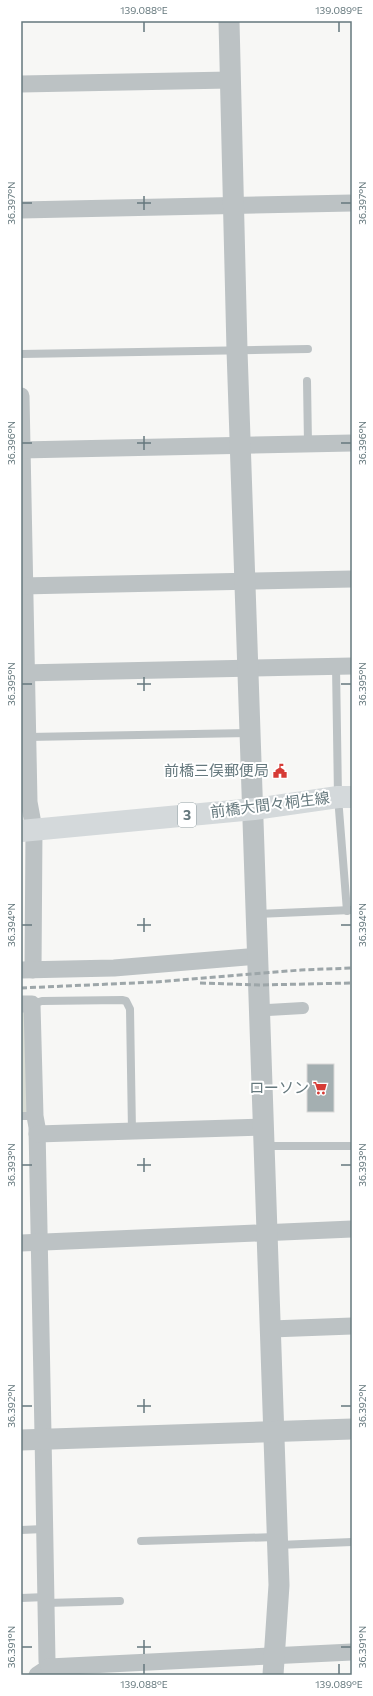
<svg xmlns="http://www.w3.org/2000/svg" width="373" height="1696" font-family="Commissioner,'Noto Sans JP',sans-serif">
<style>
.green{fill:#d8dcd4}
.building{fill:#a4afb1;stroke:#d9d8d7}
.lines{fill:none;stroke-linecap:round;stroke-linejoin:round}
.service{stroke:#bcc2c4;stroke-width:8}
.pedestrian{stroke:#bcc2c4;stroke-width:12}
.minor{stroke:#bcc2c4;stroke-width:17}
.tertiary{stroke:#bcc2c4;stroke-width:21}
.primary{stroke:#d4d9db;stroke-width:22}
.rail{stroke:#9da6a9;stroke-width:3;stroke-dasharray:6 3;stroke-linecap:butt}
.ticks{fill:none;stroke:#65787d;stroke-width:1.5}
.labels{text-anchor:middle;stroke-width:4;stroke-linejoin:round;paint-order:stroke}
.shield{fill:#fff;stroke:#93a0a4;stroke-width:1}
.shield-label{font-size:14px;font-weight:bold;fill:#65787d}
.poi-label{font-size:15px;fill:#65787d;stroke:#fff;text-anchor:end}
.street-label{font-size:15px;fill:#65787d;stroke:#fff}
.neatline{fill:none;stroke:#65787d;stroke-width:1.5}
.ticks-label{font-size:10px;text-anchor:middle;fill:#65787d}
</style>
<rect width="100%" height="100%" fill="#f7f7f5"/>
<path class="green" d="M21 1011H26L30 1112H21Z"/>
<rect class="building" x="307" y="1064" width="27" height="48"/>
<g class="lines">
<g class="service">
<path d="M21 354 308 349"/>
<path d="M307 381 308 444"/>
<path d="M336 666 338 797 347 911"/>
<path d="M28 737 249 733"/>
<path d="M257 914 351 910"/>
<path d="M32 1004 42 1001 122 1000 126 1001 130 1009 132 1131"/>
<path d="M21 1116H35"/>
<path d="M265 1146H352"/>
<path d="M21 1530 44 1529"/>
<path d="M141 1541 276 1537"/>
<path d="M278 1545 352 1542"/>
<path d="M21 1598 46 1597"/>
<path d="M46 1603 120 1601"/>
</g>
<path class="pedestrian" d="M268 1010 303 1008"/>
<g class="minor">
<path d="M21 84 230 80"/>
<path d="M21 210 352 203"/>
<path d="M21 396 29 802 34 829 33 970"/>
<path d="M21 450 352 443"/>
<path d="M21 586 352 579"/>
<path d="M21 673 352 666"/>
<path d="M21 970 114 968 258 956"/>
<path d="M21 1004H32L35 1116 37 1127C42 1305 43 1483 47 1661L49 1667 37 1675"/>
<path d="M37 1134 263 1127"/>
<path d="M21 1243 352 1229"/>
<path d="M271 1329 352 1326"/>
<path d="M49 1667 352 1652"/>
</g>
<g class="tertiary">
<path d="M229 21 237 350 279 1585 273 1675"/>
<path d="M21 1440 352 1429"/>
</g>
<path class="primary" d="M21 831 254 809 338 797H352"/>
<g class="rail">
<path d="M200 983 259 985 352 983"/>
<path d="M21 988 155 982 301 970 352 968"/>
</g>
</g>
<path class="ticks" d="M144 22V32M339 22V32M144 196V210M22 203H32M137 203H151M341 203H351M144 436V450M22 443H32M137 443H151M341 443H351M144 677V691M22 684H32M137 684H151M341 684H351M144 918V932M22 925H32M137 925H151M341 925H351M144 1158V1172M22 1165H32M137 1165H151M341 1165H351M144 1399V1413M22 1406H32M137 1406H151M341 1406H351M144 1640V1654M22 1647H32M137 1647H151M341 1647H351M144 1664V1674M339 1664V1674"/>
<defs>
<symbol id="civic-bare" viewBox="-9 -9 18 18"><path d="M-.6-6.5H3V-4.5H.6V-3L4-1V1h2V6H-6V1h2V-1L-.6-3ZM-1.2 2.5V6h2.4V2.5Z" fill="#d63b36" stroke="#fff" stroke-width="2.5" paint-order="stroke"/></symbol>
<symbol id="supermarket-bare" viewBox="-9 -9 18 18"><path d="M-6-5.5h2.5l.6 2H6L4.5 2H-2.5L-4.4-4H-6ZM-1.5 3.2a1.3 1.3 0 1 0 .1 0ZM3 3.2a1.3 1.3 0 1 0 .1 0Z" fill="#d63b36" stroke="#fff" stroke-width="2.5" paint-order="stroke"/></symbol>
</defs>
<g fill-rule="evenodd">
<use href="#civic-bare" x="270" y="761" width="20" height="20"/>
<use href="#supermarket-bare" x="310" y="1078" width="20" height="20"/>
</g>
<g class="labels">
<rect class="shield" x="178" y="803" width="18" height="24" rx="3"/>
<g class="shield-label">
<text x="187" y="820">3</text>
</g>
<g class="poi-label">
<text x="269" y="776">前橋三俣郵便局</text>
<text x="309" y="1093">ローソン</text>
</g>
<g class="street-label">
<text transform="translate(270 805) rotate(-7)" y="5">前橋大間々桐生線</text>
</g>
</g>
<rect width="373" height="1696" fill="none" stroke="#ffffff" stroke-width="44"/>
<rect x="22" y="22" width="329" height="1652" class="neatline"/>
<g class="ticks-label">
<text x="144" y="14">139.088°E</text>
<text x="339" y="14">139.089°E</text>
<text transform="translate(11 203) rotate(-90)" y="4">36.397°N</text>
<text transform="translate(362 203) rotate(-90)" y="4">36.397°N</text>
<text transform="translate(11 443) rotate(-90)" y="4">36.396°N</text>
<text transform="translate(362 443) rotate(-90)" y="4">36.396°N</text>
<text transform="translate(11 684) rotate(-90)" y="4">36.395°N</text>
<text transform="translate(362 684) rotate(-90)" y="4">36.395°N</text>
<text transform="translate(11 925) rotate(-90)" y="4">36.394°N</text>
<text transform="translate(362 925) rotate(-90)" y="4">36.394°N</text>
<text transform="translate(11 1165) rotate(-90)" y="4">36.393°N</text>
<text transform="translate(362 1165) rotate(-90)" y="4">36.393°N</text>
<text transform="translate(11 1406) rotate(-90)" y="4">36.392°N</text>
<text transform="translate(362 1406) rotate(-90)" y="4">36.392°N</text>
<text transform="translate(11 1647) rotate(-90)" y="4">36.391°N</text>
<text transform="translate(362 1647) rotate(-90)" y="4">36.391°N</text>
<text x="144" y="1688">139.088°E</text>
<text x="339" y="1688">139.089°E</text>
</g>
</svg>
